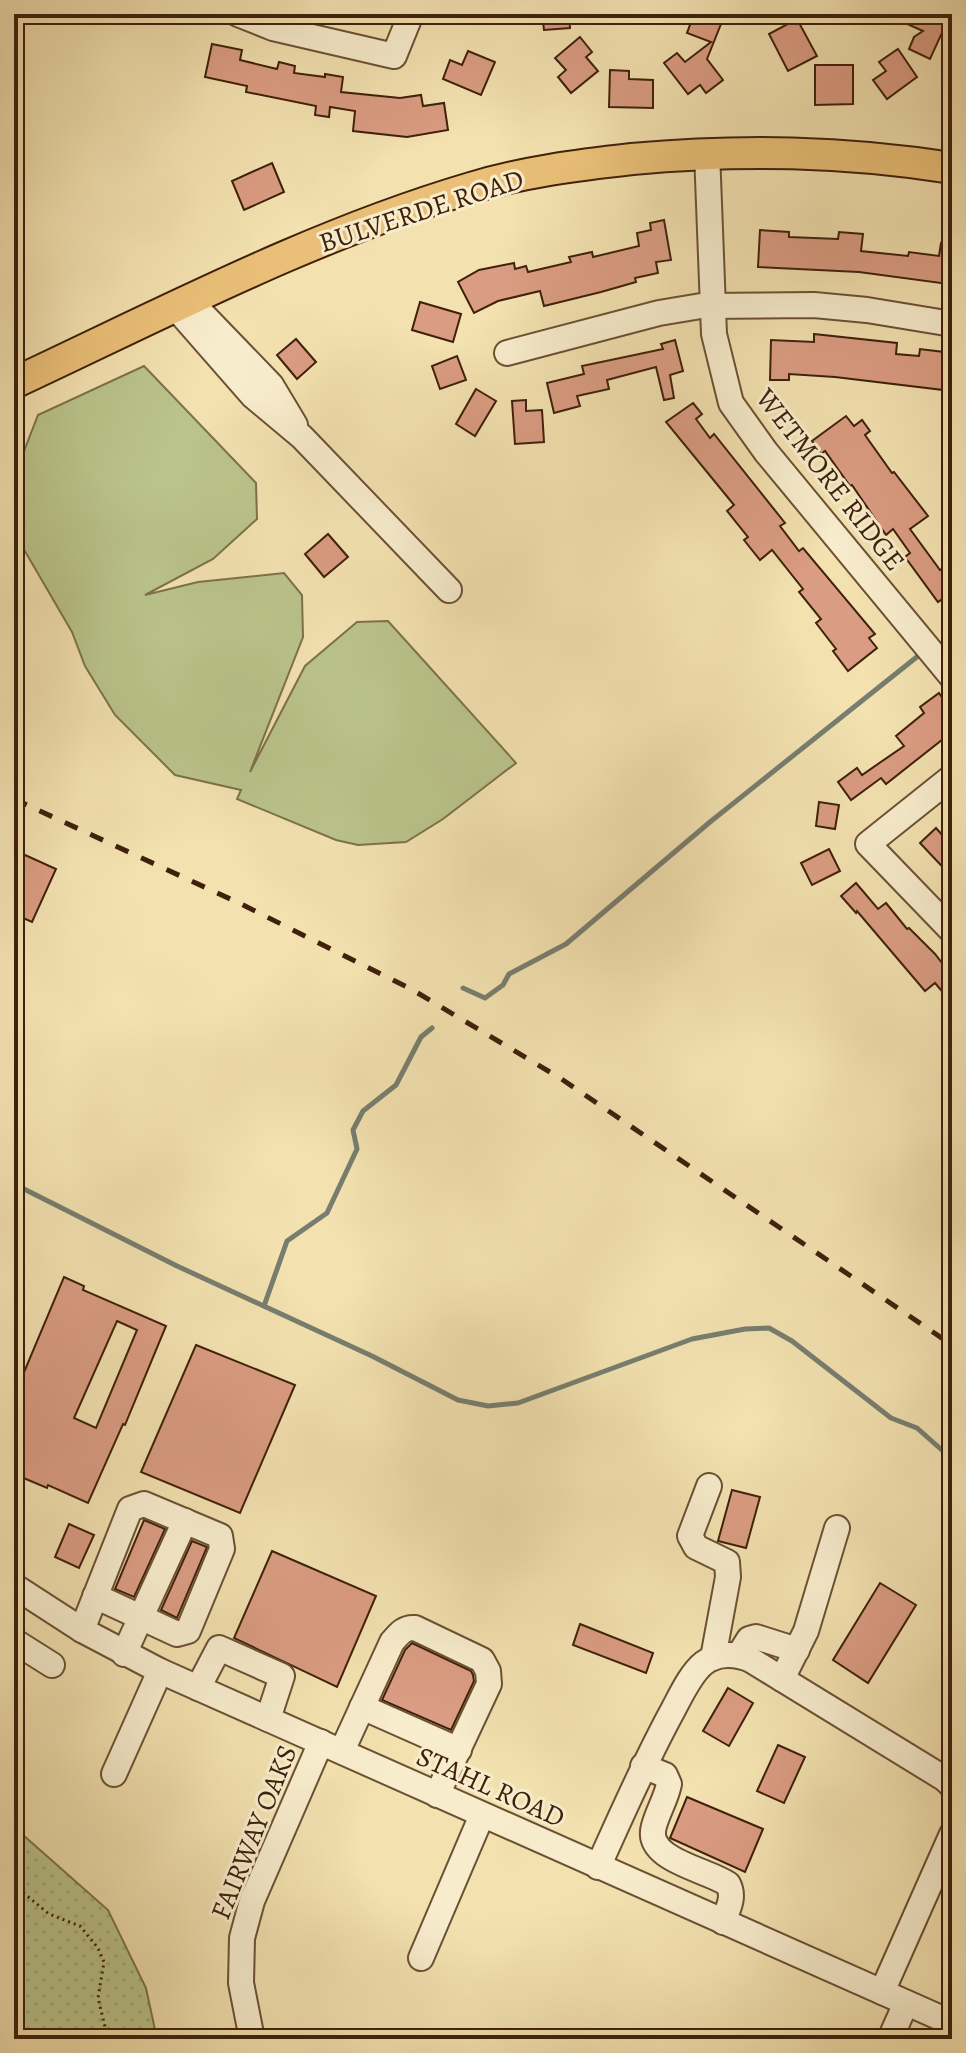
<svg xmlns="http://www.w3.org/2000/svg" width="966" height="2053" font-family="Alegreya,serif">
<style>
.grass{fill:url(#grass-dots);stroke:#7c724b;stroke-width:2}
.pitch{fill:#bac38b;stroke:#7c724b;stroke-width:2}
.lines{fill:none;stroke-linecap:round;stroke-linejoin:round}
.stream{stroke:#777e6f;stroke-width:5}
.building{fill:#da9c82;stroke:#3f200b;stroke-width:2;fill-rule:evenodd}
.minor-casing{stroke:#6c5034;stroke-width:28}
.major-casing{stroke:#3f200b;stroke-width:34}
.path{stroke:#3f200b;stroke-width:3;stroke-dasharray:2 4;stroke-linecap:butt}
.minor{stroke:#f7eccc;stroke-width:24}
.major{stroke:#eac078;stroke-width:30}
.rail{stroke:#3f200b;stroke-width:5;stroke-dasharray:14 14;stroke-linecap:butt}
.labels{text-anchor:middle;stroke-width:6;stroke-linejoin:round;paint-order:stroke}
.street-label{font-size:28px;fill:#3f200b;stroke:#f7eccc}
</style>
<defs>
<pattern id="grass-dots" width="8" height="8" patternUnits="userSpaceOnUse" patternTransform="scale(2)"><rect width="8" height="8" fill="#bac38b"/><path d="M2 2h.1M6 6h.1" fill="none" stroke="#a1a777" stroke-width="1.8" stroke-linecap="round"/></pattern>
</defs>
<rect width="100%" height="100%" fill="#f3e1b0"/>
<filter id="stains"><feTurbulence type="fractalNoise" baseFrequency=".0025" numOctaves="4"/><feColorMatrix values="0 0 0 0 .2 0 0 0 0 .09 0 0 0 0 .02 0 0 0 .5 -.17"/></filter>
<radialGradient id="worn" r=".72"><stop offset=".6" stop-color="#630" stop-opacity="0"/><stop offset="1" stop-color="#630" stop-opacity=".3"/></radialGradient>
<path class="grass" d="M14 1827 108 1910 146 1988 157 2039H14Z"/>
<path class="pitch" d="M144 366 256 483 257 519 213 559 145 595 198 582 284 573 302 595 303 637 250 772 305 666 357 622 388 621 516 763 443 819 406 842 358 845 336 840 237 799 241 790 175 775 115 715 85 666 72 632 19 541 14 502V477L38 415Z"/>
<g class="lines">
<g class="stream">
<path d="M944 635 952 629"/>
<path d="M463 988 485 998 503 985 509 974 566 944 710 822 918 656"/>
<path d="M14 1188 24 1189 177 1266 372 1356 458 1400 488 1406 518 1403 692 1339 745 1329 769 1328 792 1341 891 1418 917 1428 952 1459"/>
<path d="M264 1306 287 1241 327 1213 357 1149 353 1130 363 1111 396 1085 421 1037 432 1028"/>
</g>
</g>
<g class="building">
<path d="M542 14H569L570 28 544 30Z"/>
<path d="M694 14H725L707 59 723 80 706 93 700 85 688 94 664 63 677 53 685 62 711 42 687 33Z"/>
<path d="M885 14H924L946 24 930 59 909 49 914 37 923 31Z"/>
<path d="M797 19 817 56 788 71 769 34Z"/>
<path d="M580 37 592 52 586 57 598 71 571 93 558 77 566 70 555 58Z"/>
<path d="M212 44 242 50 240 60 277 69 279 62 295 66 294 73 325 77V74L343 77 341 92 400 98 421 95 423 106 444 103 448 130 407 137 353 131 355 111 330 107 329 117 315 115 316 106 246 92 247 86 205 77Z"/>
<path d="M898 49 917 77 887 99 873 80 886 71 879 62Z"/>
<path d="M468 51 495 62 481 95 443 79 450 60 462 65Z"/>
<path d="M815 65H853V104L815 105Z"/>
<path d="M610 70 629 71V79L653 80V108L609 107Z"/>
<path d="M272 163 284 192 244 210 232 181Z"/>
<path d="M664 220 671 260 656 262 658 273 635 278 636 282 601 292 544 306 540 291 498 301 474 313 458 282 479 270 514 263 515 269 526 266 528 272 571 262 569 257 592 252 593 257 639 246 637 233 651 230 650 223Z"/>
<path d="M760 230 789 232V237L838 239 839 232 863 234 861 251 908 256 909 252 939 256 941 243 952 245V278L949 277 948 284 859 272 758 267Z"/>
<path d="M420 302 461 314 453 342 412 330Z"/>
<path d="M814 334 897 343 896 354 919 356 920 349 952 353V391L835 377 789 374V380H770L771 340 814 342Z"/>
<path d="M296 339 316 362 297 379 277 355Z"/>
<path d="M675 340 683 371 670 375 674 398 664 400 656 367 607 380 609 389 577 396 580 406 554 413 547 383 584 374 582 366 663 349 661 344Z"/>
<path d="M457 356 466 380 440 389 432 366Z"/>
<path d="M476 389 496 401 475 436 456 424Z"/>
<path d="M526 400V411L542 410 544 442 515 444 512 401Z"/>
<path d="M693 403 702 414 696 419 710 438 714 434 785 523 780 526 799 551 803 548 875 634 869 638 877 648 848 671 833 651 836 649 816 623 821 619 799 592 803 589 772 550 760 560 744 540 748 537 727 511 734 505 666 422Z"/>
<path d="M846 416 854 426 862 420 870 431 865 435 892 473 894 472 928 516 910 529 940 570 944 568 952 580V592L938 602 905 557 910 553 893 529 886 535 852 485 850 486 825 451 821 454 812 441Z"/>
<path d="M328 534 348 557 324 577 305 554Z"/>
<path d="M939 693 952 712V732L886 784 881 778 851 800 838 782 857 768 862 775 904 746 896 736 924 713 920 707Z"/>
<path d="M819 802 839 805 835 829 816 826Z"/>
<path d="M936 828 952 846V877L920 843Z"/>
<path d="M829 849 840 871 812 885 801 863Z"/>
<path d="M14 850 56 869 32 922 14 914Z"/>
<path d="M856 883 878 909 886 903 907 929 909 928 935 954 952 976V1003L935 983 925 991 857 911 856 913 841 896Z"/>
<path d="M64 1277 84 1286 83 1290 166 1326 125 1425 123 1424 88 1503 48 1485 47 1488 14 1474V1396ZM117 1321 137 1330 96 1428 74 1418Z"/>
<path d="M196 1345 295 1385 240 1513 141 1472Z"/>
<path d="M732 1490 760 1497 746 1548 718 1541Z"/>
<path d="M144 1520 165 1529 134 1597 115 1589Z"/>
<path d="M69 1524 94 1535 79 1568 55 1557Z"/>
<path d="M192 1541 207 1547 177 1618 161 1610Z"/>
<path d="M272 1551 376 1596 337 1687 234 1638Z"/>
<path d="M880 1583 916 1605 868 1683 833 1660Z"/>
<path d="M580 1624 653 1653 646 1673 573 1645Z"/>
<path d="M412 1643 471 1671 473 1675 474 1681 451 1730 382 1700 405 1650Z"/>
<path d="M728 1688 753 1703 729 1746 703 1731Z"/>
<path d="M778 1745 805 1757 784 1803 757 1791Z"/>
<path d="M687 1797 763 1829 745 1872 670 1838Z"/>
</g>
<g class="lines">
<defs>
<g id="minor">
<path d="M238 14 273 28 394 56 411 14"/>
<path d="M707 152 714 334 731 403 766 452 952 677"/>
<path d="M190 301 271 385 295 425"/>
<path d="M176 308 253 396 302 437 449 590"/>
<path d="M507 353 659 313 701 306 814 305 867 310 952 324"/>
<path d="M952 777 868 844 952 931"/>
<path d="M709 1486 690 1536 696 1547 727 1562 728 1577 713 1658"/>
<path d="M14 1586 82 1630 160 1671 952 2023"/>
<path d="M82 1630 130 1509 144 1504 220 1536 222 1549 188 1631 177 1634 95 1596"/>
<path d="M14 1641 52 1665"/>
<path d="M124 1654 185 1521"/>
<path d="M739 1655 749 1639 756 1637 797 1650"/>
<path d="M782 1679 806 1631 837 1528"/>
<path d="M198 1688 219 1648 282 1676 268 1719"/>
<path d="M362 1707 459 1750"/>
<path d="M342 1751 392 1642C399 1634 404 1627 415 1628L482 1660 488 1671 489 1684 437 1795"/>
<path d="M643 1766 665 1775 669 1784C666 1799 658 1811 654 1826 644 1860 706 1869 728 1884 735 1897 728 1909 723 1922"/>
<path d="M114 1774 160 1671"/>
<path d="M598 1867C622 1814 645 1761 673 1710 681 1695 691 1673 704 1663 718 1652 737 1654 751 1660L945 1779 952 1786"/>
<path d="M421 1958 482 1815"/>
<path d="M882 1992 952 1834"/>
<path d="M252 2039 241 1983 242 1938 252 1901 321 1742"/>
<path d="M890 2039 906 2003"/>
</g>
<path id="major" d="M14 383C164 313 312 235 471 188 523 172 578 165 632 159 742 149 843 151 952 168"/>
</defs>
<use href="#minor" class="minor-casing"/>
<use href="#major" class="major-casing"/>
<path class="path" d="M14 1885 49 1914 80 1926 98 1948 104 1962 98 1998 108 2039"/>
<use href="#minor" class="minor"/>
<use href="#major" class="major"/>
<path class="rail" d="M14 799 239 903 411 989 560 1078 952 1345"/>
</g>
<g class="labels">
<g class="street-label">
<text transform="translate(421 210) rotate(-18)" y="10">BULVERDE ROAD</text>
<text transform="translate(831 479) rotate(52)" y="10">WETMORE RIDGE</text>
<text transform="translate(491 1786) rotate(24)" y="10">STAHL ROAD</text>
<text transform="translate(253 1832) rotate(-68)" y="10">FAIRWAY OAKS</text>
</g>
</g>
<rect width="966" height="2053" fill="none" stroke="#f3e1b0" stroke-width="48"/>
<rect x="16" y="16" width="934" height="2021" fill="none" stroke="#3f200b" stroke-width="4"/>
<rect x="24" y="24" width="918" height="2005" fill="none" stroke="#3f200b" stroke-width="2"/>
<rect width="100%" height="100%" filter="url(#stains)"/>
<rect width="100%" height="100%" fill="url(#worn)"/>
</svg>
